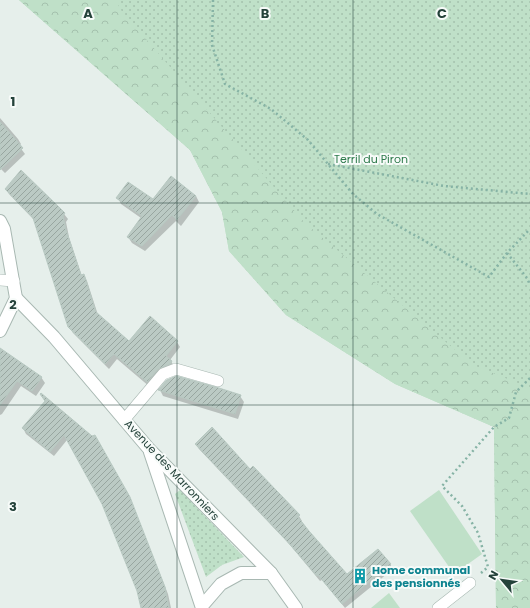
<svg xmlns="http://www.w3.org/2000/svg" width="530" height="608" font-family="Poppins,sans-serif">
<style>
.green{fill:url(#green-dots)}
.forest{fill:url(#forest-crowns)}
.pitch{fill:#bfe0c8}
.shadow{fill:#0003}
.building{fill:url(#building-hatch);stroke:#b8c9c2}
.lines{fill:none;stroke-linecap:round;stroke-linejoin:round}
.service-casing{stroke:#a8b8b2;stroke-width:12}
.minor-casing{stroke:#a8b8b2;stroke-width:14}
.path{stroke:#86b3a5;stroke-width:2.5;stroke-dasharray:2 3;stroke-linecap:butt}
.service{stroke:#fff;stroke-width:11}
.minor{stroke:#fff;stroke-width:12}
.grid{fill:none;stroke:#24423a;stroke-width:1;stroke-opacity:0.55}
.labels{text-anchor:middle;stroke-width:4;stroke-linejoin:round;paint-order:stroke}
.park-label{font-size:11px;fill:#2d7a4b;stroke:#f7fbf9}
.street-label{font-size:11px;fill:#24423a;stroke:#f7fbf9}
.culture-label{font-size:11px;font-weight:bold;fill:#0d838f;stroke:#f7fbf9;text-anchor:start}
.grid-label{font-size:13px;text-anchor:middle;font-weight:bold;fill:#24423a;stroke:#f7fbf9;stroke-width:4;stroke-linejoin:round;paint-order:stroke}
</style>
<defs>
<pattern id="green-dots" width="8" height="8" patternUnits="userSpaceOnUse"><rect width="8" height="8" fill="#bfe0c8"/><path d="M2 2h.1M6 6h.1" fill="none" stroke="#a4c1ad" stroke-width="1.8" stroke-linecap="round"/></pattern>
<pattern id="forest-crowns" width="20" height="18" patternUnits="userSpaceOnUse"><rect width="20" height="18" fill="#bfe0c8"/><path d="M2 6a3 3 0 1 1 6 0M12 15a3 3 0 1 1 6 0" fill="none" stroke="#a4c1ad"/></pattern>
<pattern id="building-hatch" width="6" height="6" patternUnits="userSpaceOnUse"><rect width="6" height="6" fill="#bbcac4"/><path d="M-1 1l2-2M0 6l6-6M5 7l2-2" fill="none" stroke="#98a6a0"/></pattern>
</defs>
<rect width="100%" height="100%" fill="#e6efeb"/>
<g class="green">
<path d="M19 0H530V608H496L494 427 395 384 286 315 229 251 222 212 190 150Z"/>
<path d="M180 490 244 557 222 565 206 577 175 494Z"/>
</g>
<path class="forest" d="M19 0H116L120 9 304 222 473 365 530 388V608H496L494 427 395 384 286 315 229 251 222 212 190 150Z"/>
<g class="pitch">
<path d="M439 490 482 554 454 574 410 511Z"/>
<path d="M389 593 400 608H371Z"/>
</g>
<g class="shadow">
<path d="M0 118 18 139 21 144 19 146 25 154 5 173 0 168Z"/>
<path d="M6 189 64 214 68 219 66 222 69 237 82 276 84 275 87 281 98 315 129 343 177 342 180 347 170 360 175 367 150 387 117 359 109 369 73 333 69 327 35 221 9 194Z"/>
<path d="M196 196 199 202 181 226 176 221 145 251 132 243 128 237 141 218 121 204 118 198 153 200Z"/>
<path d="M0 360 41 377 45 383 36 396 21 386 2 414 0 415Z"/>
<path d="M160 390 240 396 244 402 238 419 163 396Z"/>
<path d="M46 401 132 504 168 594 171 608H142L138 591 103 504 67 440 54 456 26 434 23 428Z"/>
<path d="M196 444 250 470 299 516 302 521 301 522 347 576 390 564 393 569 345 608 322 580 320 581 290 545 199 449Z"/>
</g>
<g class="building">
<path d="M0 122 23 148 0 170Z"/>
<path d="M21 170 65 213 63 216 66 230 81 275 84 274 96 312 129 341 150 316 178 341 166 356 172 361 170 364 158 369 147 382 114 354 105 364 68 327 33 218 5 189Z"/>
<path d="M171 176 196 196 177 220 172 215 142 246 127 237 142 216 116 198 128 182 153 199Z"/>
<path d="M0 348 42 377 32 391 17 381 0 405Z"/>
<path d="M176 376 219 388 241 395 235 414 158 390 167 380Z"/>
<path d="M41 393 92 436 95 435 130 497 165 587 169 608H141L137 591 102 504 64 435 50 452 22 428 45 401 40 394Z"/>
<path d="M212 427 250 469 253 466 300 515 298 517 309 531 347 574 378 549 391 564 342 604 318 575 317 576 286 540 195 444Z"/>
</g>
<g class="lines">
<defs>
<g id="service">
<path d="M0 280 14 281"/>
<path d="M124 420 163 374 176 369 218 381"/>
<path d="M438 608 470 583"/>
</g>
<g id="minor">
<path d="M0 221 4 229 16 298 0 331"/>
<path d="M16 298 54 337 149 449 271 573 296 608"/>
<path d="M150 452 202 608"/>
<path d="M202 606 221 584 241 573H271"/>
</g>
</defs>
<use href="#service" class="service-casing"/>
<use href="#minor" class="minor-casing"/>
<g class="path">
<path d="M213 0 212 45 225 84 271 109 308 140 353 194 377 214 489 277 507 253 530 229"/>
<path d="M328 164 444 186 530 194"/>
<path d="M507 253 527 278 530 285"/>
<path d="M481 573 488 567 478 533 462 506 442 486 494 427 509 418 516 392 530 378"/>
</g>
<use href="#service" class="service"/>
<use href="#minor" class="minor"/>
</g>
<path class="grid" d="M177 0V608M353 0V608M0 203H530M0 405H530"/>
<defs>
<symbol id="building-bare" viewBox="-9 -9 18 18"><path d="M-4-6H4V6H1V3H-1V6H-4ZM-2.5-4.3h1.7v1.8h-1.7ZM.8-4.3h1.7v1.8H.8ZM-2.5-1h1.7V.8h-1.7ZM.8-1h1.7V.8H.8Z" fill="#0f9aa8" stroke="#f7fbf9" stroke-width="2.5" paint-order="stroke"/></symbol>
</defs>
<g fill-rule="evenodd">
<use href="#building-bare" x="349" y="565" width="22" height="22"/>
</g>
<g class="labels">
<g class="park-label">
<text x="371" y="163">Terril du Piron</text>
</g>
<g class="street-label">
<text transform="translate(172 470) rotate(47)" y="4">Avenue des Marronniers</text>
</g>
<g class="culture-label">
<text x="372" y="574">Home communal<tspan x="372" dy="13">des pensionnés</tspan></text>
</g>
</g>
<g class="grid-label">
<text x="88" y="18">A</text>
<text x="265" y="18">B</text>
<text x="442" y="18">C</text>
<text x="13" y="106">1</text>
<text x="13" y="309">2</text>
<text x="13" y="511">3</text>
</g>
<g transform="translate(502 580) rotate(299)" stroke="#f7fbf9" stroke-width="3" paint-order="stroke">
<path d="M0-3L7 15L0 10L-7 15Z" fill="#24423a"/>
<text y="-6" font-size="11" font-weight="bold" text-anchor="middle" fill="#24423a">N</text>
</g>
</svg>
